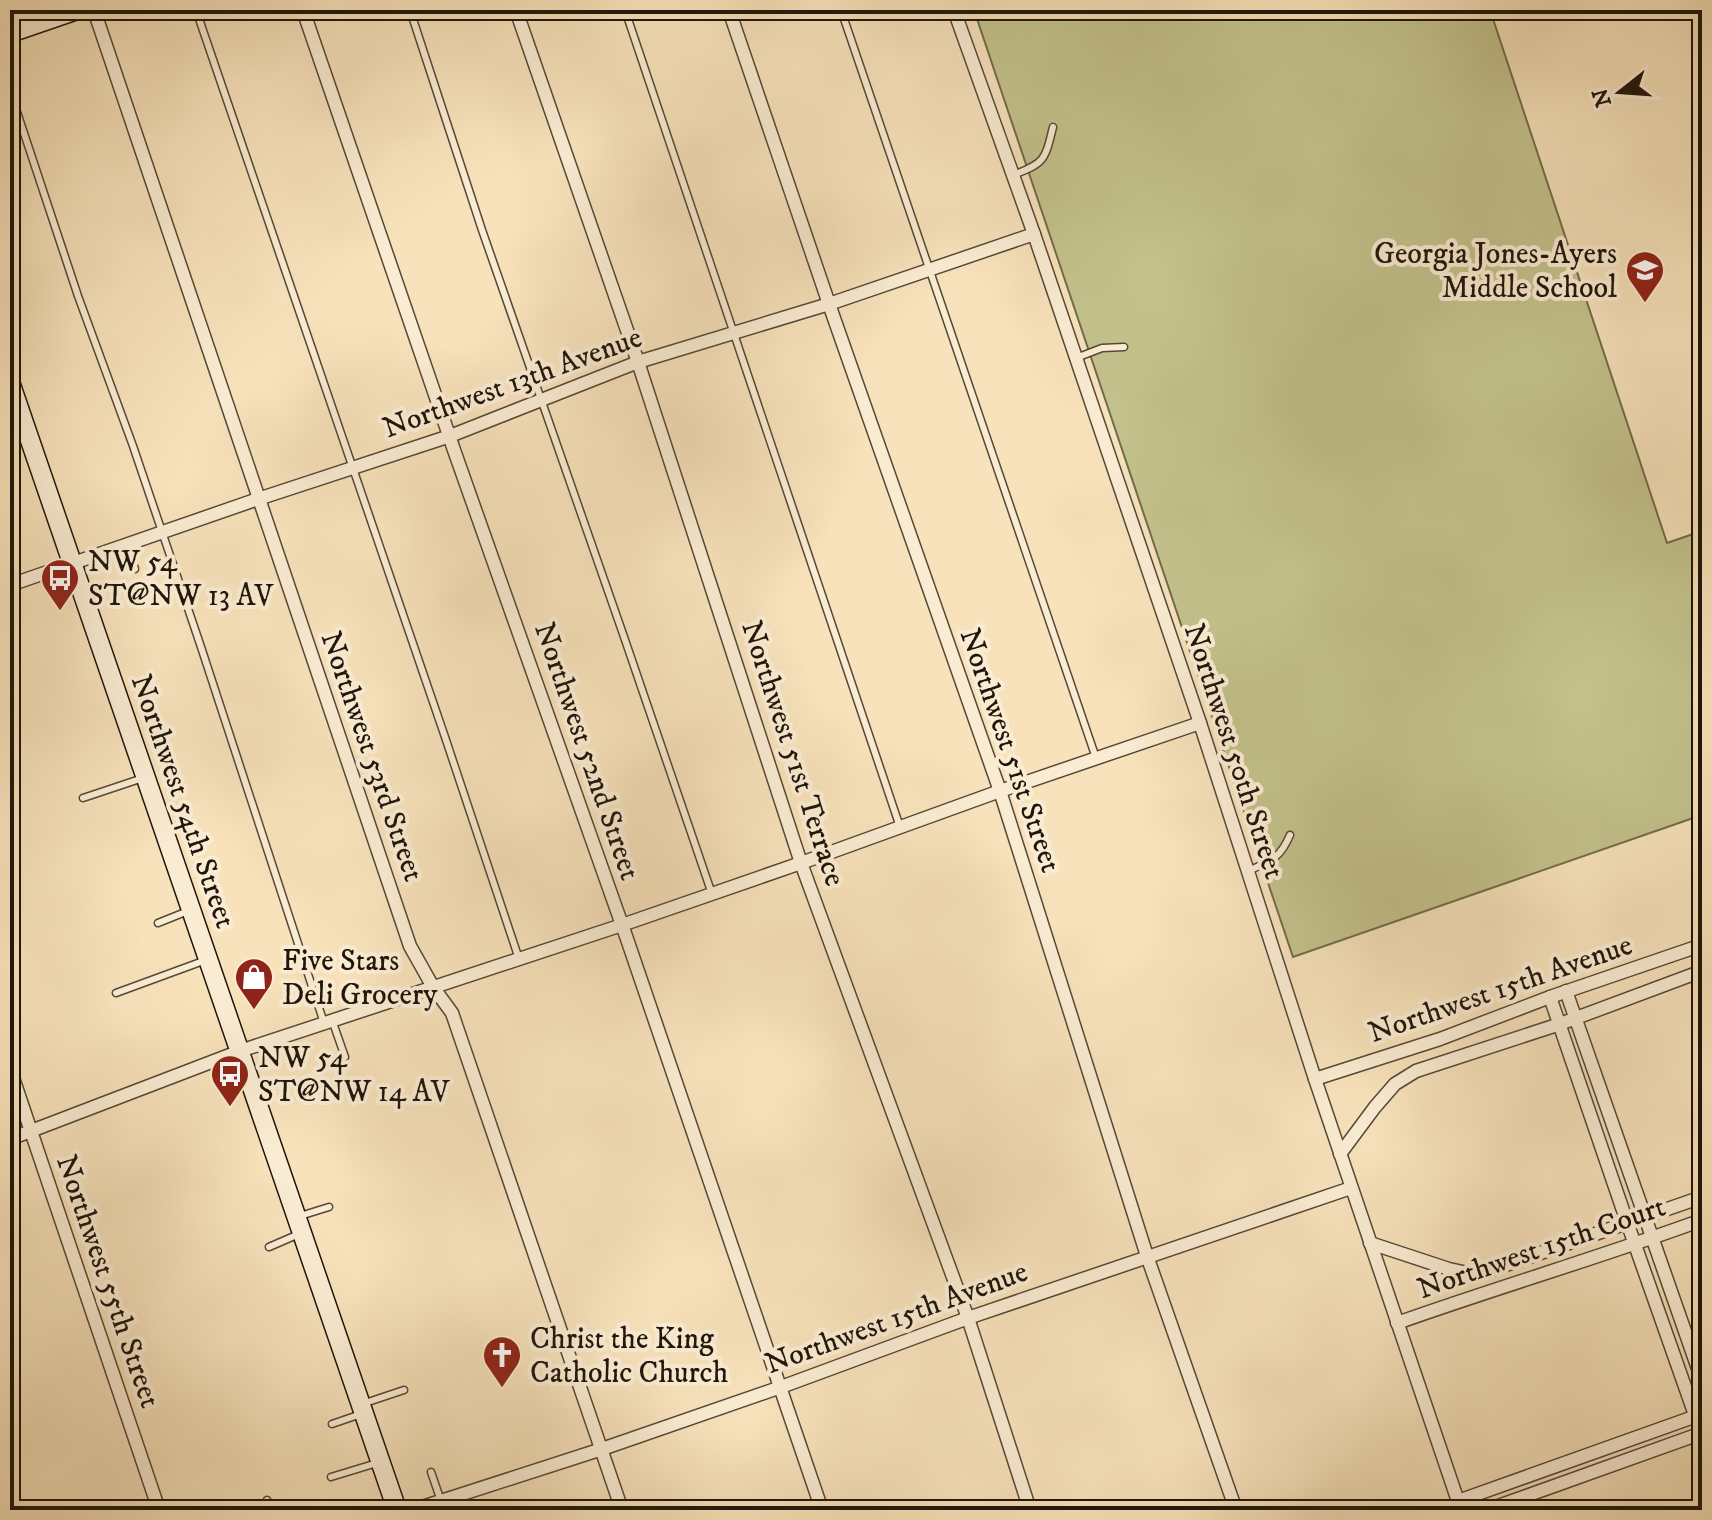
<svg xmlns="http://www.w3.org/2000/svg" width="1712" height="1520" font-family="'IM FELL DW Pica',serif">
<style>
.green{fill:#c3c28c;stroke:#716c4b;stroke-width:2}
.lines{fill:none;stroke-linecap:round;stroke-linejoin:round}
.service-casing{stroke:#554836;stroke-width:9}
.minor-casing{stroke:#554836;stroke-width:15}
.secondary-casing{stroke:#1f150a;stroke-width:21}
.service{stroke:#faecd3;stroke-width:6}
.minor{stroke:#faecd3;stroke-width:12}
.secondary{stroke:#faecd3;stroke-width:18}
.labels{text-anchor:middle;stroke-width:8;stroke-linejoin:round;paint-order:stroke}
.poi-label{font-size:30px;fill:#1f150a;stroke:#faecd3;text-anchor:start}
.street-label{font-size:30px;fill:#1f150a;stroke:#faecd3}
</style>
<rect width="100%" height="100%" fill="#f7e2bb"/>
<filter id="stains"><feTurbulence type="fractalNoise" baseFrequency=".0025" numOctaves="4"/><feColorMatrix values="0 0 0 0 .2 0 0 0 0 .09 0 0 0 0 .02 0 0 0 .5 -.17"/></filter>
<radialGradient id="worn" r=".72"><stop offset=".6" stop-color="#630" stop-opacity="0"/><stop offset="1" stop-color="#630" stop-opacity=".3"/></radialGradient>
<path class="green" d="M974 10H1490L1667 543 1702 531V815L1293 957Z"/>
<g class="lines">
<defs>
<g id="service">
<path d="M196 10 445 737 519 959"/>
<path d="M410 10 482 230 623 634 712 894"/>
<path d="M625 10 900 827"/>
<path d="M841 10 1096 758"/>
<path d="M10 91 78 296 133 446 201 647 324 1023"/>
<path d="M1013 175C1045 163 1045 160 1053 127"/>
<path d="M1076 358 1102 348 1124 347"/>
<path d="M10 439 24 433"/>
<path d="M127 544 135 569"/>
<path d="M83 798 143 778"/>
<path d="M1248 871C1270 861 1280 859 1290 835"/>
<path d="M158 923 188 911"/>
<path d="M116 993 206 960"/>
<path d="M332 1020 345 1057"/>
<path d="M300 1216 329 1207"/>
<path d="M269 1247 299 1234"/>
<path d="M362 1404 404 1390"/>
<path d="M332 1424 361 1414"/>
<path d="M431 1472 441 1501"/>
<path d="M331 1477 377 1463"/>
<path d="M267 1500 270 1510"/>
</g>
<g id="minor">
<path d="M94 10 410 946 433 987 452 1013 622 1510"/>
<path d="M303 10 454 450 627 939 822 1510"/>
<path d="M516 10 638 362 801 863 968 1318 1030 1510"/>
<path d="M729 10 829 304 1000 791 1147 1256 1236 1510"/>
<path d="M954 10 1034 234 1200 723 1315 1079 1461 1510"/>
<path d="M10 585 258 499 450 436 638 362 829 304 1034 234"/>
<path d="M1566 991 1702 1380"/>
<path d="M1550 997 1627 1222 1702 1435"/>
<path d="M10 1069 159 1510"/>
<path d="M1315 1079 1440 1039 1550 997 1702 945"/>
<path d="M10 1139 240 1051 622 925 801 863 1000 791 1200 723"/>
<path d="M1340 1154 1375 1107 1395 1084 1416 1071 1560 1024 1702 971"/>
<path d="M1370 1243 1449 1269 1477 1275 1702 1197"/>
<path d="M1397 1323C1498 1287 1601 1257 1702 1220"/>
<path d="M1458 1501 1702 1414"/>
<path d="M413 1510 602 1449 781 1387 968 1318 1351 1188"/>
<path d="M1487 1510 1702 1433"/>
</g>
<g id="secondary">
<path d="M10 33 77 10"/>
<path d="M10 382 397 1510"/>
</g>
</defs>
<use href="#service" class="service-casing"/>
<use href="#minor" class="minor-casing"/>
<use href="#secondary" class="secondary-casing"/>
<use href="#service" class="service"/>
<use href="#minor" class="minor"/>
<use href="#secondary" class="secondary"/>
</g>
<defs>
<symbol id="school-pin" viewBox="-11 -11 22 30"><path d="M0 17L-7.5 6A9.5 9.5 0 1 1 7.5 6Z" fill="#8f2418" stroke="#faecd3"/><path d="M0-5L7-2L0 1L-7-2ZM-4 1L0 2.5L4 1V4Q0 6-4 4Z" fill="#fff"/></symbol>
<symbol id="bus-pin" viewBox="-11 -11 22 30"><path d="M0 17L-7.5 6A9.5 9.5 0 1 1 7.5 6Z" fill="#8f2418" stroke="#faecd3"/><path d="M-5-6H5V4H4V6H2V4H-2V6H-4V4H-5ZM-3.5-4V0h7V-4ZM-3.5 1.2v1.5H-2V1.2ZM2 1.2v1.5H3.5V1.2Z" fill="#fff"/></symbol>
<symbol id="shop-pin" viewBox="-11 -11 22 30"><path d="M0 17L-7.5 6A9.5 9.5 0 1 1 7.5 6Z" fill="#8f2418" stroke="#faecd3"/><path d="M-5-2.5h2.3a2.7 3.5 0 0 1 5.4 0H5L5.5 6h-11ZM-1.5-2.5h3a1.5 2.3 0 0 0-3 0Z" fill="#fff"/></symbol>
<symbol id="church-pin" viewBox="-11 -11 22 30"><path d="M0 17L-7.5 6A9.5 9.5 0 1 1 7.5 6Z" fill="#8f2418" stroke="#faecd3"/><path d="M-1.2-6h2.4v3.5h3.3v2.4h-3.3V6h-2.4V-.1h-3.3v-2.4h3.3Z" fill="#fff"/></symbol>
</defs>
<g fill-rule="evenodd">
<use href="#school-pin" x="1623" y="248" width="44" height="60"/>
<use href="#bus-pin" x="38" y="556" width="44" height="60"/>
<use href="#shop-pin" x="232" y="955" width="44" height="60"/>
<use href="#bus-pin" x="208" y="1052" width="44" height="60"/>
<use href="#church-pin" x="480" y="1333" width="44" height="60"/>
</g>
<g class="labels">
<g class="poi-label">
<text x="1617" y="263" text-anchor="end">Georgia Jones-Ayers<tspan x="1617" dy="34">Middle School</tspan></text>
<text x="88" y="571">NW 54<tspan x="88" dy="34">ST@NW 13 AV</tspan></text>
<text x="282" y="970">Five Stars<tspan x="282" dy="34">Deli Grocery</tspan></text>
<text x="258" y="1067">NW 54<tspan x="258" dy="34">ST@NW 14 AV</tspan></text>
<text x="530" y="1348">Christ the King<tspan x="530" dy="34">Catholic Church</tspan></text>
</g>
<g class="street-label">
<text transform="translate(512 382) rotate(-20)" y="10">Northwest 13th Avenue</text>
<text transform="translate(1011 750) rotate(71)" y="10">Northwest 51st Street</text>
<text transform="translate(588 751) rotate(71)" y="10">Northwest 52nd Street</text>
<text transform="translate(1235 751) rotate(72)" y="10">Northwest 50th Street</text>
<text transform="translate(794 753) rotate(72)" y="10">Northwest 51st Terrace</text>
<text transform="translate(373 756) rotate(71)" y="10">Northwest 53rd Street</text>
<text transform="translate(184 801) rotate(71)" y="10">Northwest 54th Street</text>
<text transform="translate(1500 988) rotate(-19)" y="10">Northwest 15th Avenue</text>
<text transform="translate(1541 1247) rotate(-19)" y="10">Northwest 15th Court</text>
<text transform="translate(109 1281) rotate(71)" y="10">Northwest 55th Street</text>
<text transform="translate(896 1317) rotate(-20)" y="10">Northwest 15th Avenue</text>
</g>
</g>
<rect width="1712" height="1520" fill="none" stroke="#f7e2bb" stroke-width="40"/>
<rect x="12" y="12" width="1688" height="1496" fill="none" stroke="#1f150a" stroke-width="4"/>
<rect x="20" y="20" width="1672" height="1480" fill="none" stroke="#1f150a" stroke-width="2"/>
<g transform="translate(1620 92) rotate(253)" stroke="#faecd3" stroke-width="6" paint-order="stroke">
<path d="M0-6L14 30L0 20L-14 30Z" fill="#1f150a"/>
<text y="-12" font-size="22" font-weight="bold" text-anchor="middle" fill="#1f150a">N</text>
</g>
<rect width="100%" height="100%" filter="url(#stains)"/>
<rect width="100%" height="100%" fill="url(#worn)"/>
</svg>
